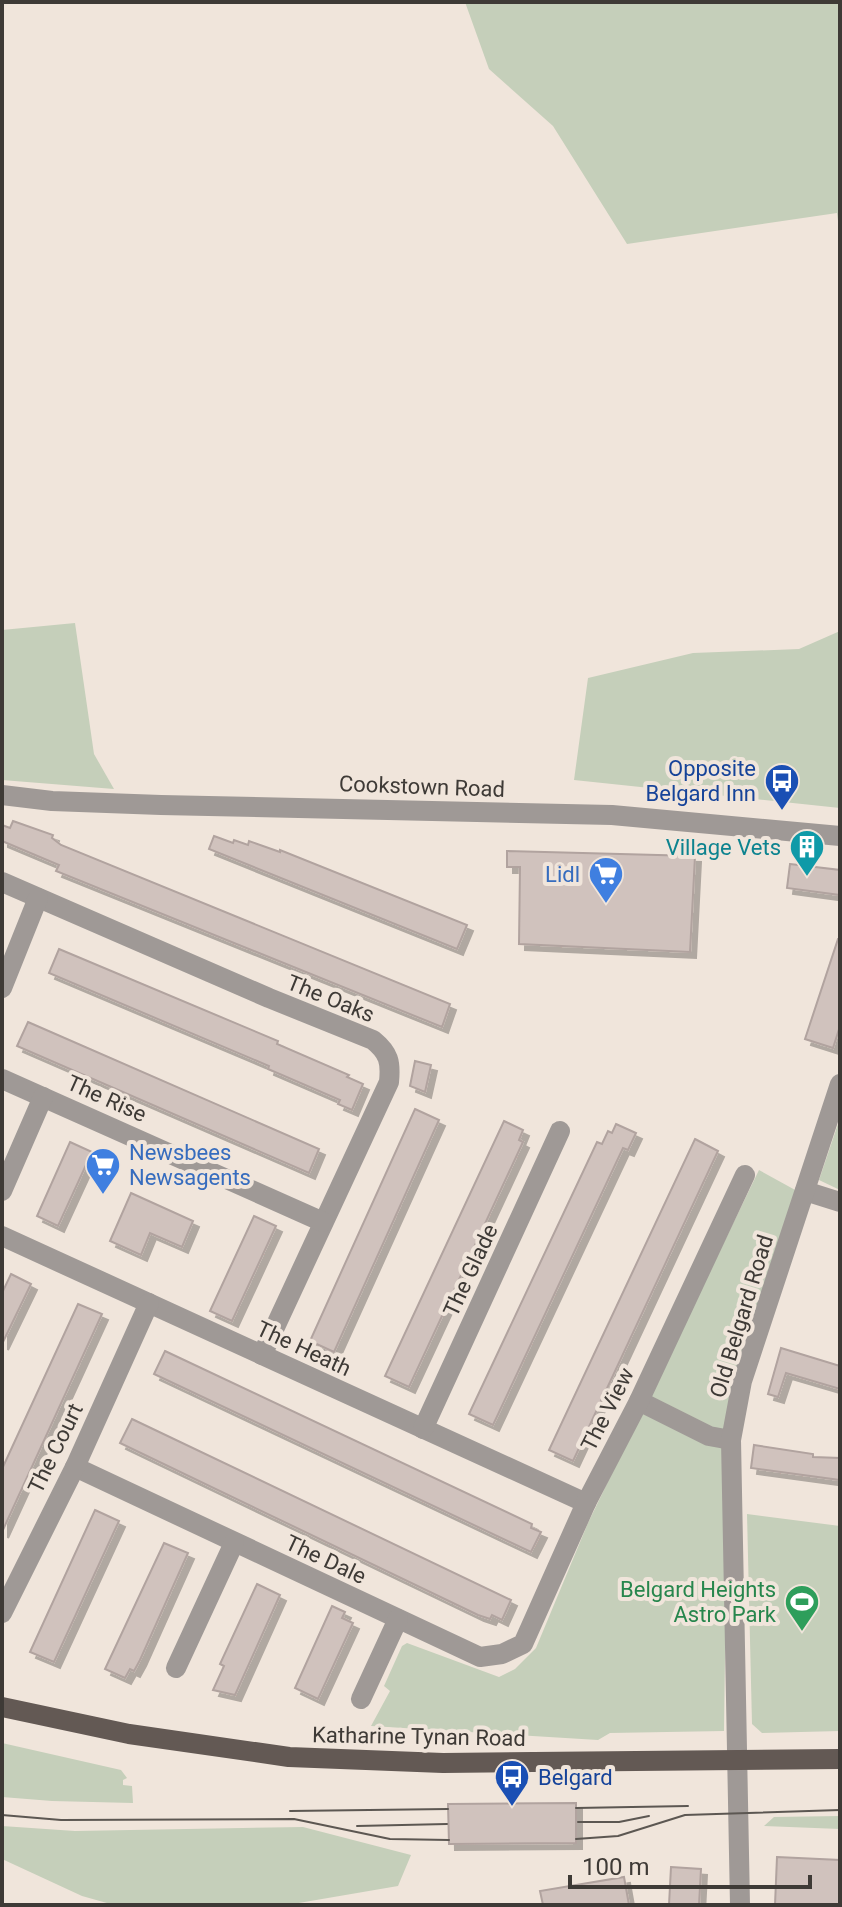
<svg xmlns="http://www.w3.org/2000/svg" width="842" height="1907" font-family="Roboto,sans-serif">
<style>
.green{fill:#c5cfba}
.building{fill:#d0c2bd;stroke:#b1a39f;stroke-width:2;filter:url(#shadow)}
.lines{fill:none;stroke-linecap:round;stroke-linejoin:round}
.minor{stroke:#9f9996;stroke-width:20}
.major{stroke:#635954;stroke-width:20}
.tram{stroke:#5c5752;stroke-width:2}
.labels{text-anchor:middle;stroke-width:8;stroke-linejoin:round;paint-order:stroke}
.transit-label{font-size:22px;fill:#164399;stroke:#f0e5db;text-anchor:end}
.street-label{font-size:22px;fill:#3e3a36;stroke:#f0e5db}
.culture-label{font-size:22px;fill:#0d838f;stroke:#f0e5db;text-anchor:end}
.shop-label{font-size:22px;fill:#366cbe;stroke:#f0e5db;text-anchor:end}
.leisure-label{font-size:22px;fill:#27864d;stroke:#f0e5db;text-anchor:end}
</style>
<defs>
<filter id="shadow"><feDropShadow dx="6" dy="6" stdDeviation="0" flood-color="#0004"/></filter>
</defs>
<rect width="100%" height="100%" fill="#f0e5db"/>
<g class="green">
<path d="M465 2H840V237L837 213 627 244 553 126 489 69Z"/>
<path d="M75 623 94 754 114 789 2 780V630Z"/>
<path d="M840 631V808L574 780 588 678 693 653 799 649Z"/>
<path d="M840 1118V1190L819 1180Z"/>
<path d="M759 1170 797 1191 736 1381 727 1510 724 1731 610 1733 598 1740 371 1726 390 1691 384 1686 402 1646 407 1643 499 1677 515 1669 536 1648 588 1523Z"/>
<path d="M747 1514 840 1526V1731L762 1733 752 1724Z"/>
<path d="M2 1743 121 1770 127 1778 123 1780V1785L132 1786 133 1803 52 1801 2 1797Z"/>
<path d="M840 1816V1829L764 1826 774 1817Z"/>
<path d="M2 1826 75 1831 303 1827 411 1855 398 1886 287 1905H114L82 1896 2 1859Z"/>
</g>
<g class="building">
<path d="M13 821 53 835 52 838 61 845 450 1004 442 1027 56 871 59 865 2 841V825L10 828Z"/>
<path d="M214 836 233 843 234 840 248 845 249 841 280 852V850L467 925 457 949 209 849Z"/>
<path d="M507 851 695 856 690 952 519 944 520 867H507Z"/>
<path d="M790 864 840 870V895L787 888Z"/>
<path d="M838 939H840V1026L833 1048 805 1039Z"/>
<path d="M59 949 278 1041 277 1044 349 1075 347 1077 363 1084 352 1110 338 1104 340 1100 268 1069 269 1066 49 973Z"/>
<path d="M28 1022 319 1149 309 1173 17 1046Z"/>
<path d="M415 1061 431 1065 425 1092 410 1086Z"/>
<path d="M415 1109 439 1120 334 1352 310 1341Z"/>
<path d="M504 1121 523 1130 519 1140 523 1142 409 1387 385 1376Z"/>
<path d="M616 1124 636 1133 628 1150 623 1148 493 1425 469 1414 597 1142 602 1144 608 1131 612 1133Z"/>
<path d="M695 1139 718 1151 573 1461 549 1450Z"/>
<path d="M70 1142 92 1152 58 1226 37 1216Z"/>
<path d="M131 1193 193 1221 182 1247 150 1233 141 1255 110 1241Z"/>
<path d="M254 1216 276 1226 232 1321 210 1311Z"/>
<path d="M11 1274 31 1284 2 1344V1293Z"/>
<path d="M78 1304 102 1314 2 1532V1469Z"/>
<path d="M781 1348 840 1366V1389L786 1373 778 1397 768 1394Z"/>
<path d="M165 1351 532 1524 531 1528 541 1532 531 1552 154 1374Z"/>
<path d="M132 1419 511 1600 502 1620 492 1615 490 1619 478 1615 120 1443Z"/>
<path d="M754 1445 813 1454V1457L840 1458V1480L751 1468Z"/>
<path d="M95 1510 119 1521 54 1662 30 1652Z"/>
<path d="M164 1543 188 1553 140 1660 134 1671 130 1669 125 1678 105 1669Z"/>
<path d="M257 1584 280 1595 235 1695 213 1690 224 1666 220 1664Z"/>
<path d="M332 1606 345 1612 342 1618 353 1623 318 1699 295 1688Z"/>
<path d="M576 1803V1843L449 1844 448 1804Z"/>
<path d="M777 1857 840 1860V1905H775Z"/>
<path d="M671 1867 701 1869 699 1905H669Z"/>
<path d="M624 1877 629 1905H543L540 1891Z"/>
</g>
<g class="lines">
<g class="minor">
<path d="M2 795 52 801 161 805 612 815 840 836"/>
<path d="M2 882 269 998 373 1040C389 1053 391 1062 389 1082L262 1355"/>
<path d="M2 988 38 898"/>
<path d="M2 1079 323 1222"/>
<path d="M2 1191 43 1097"/>
<path d="M805 1191 840 1202"/>
<path d="M2 1236 586 1503"/>
<path d="M639 1401 709 1436 731 1440"/>
<path d="M423 1429 560 1131"/>
<path d="M75 1467 480 1657 502 1654 523 1644 586 1503 639 1401 745 1175"/>
<path d="M2 1613 75 1467 149 1303"/>
<path d="M176 1668 234 1543"/>
<path d="M361 1699 398 1619"/>
<path d="M740 1905 731 1440 742 1381 840 1084"/>
</g>
<path class="major" d="M2 1707 129 1734 289 1757 443 1763 840 1759"/>
<g class="tram">
<path d="M576 1808 688 1806"/>
<path d="M290 1811 448 1809"/>
<path d="M2 1815 61 1820 294 1819 390 1839 449 1840"/>
<path d="M578 1822H619L649 1816"/>
<path d="M357 1826 447 1824"/>
<path d="M576 1839 618 1836 685 1815 840 1810"/>
</g>
</g>
<defs>
<symbol id="bus-pin" viewBox="-11 -11 22 30"><path d="M0 17L-7.5 6A9.5 9.5 0 1 1 7.5 6Z" fill="#1a4fb4" stroke="#f0e5db"/><path d="M-5-6H5V4H4V6H2V4H-2V6H-4V4H-5ZM-3.5-4V0h7V-4ZM-3.5 1.2v1.5H-2V1.2ZM2 1.2v1.5H3.5V1.2Z" fill="#fff"/></symbol>
<symbol id="building-pin" viewBox="-11 -11 22 30"><path d="M0 17L-7.5 6A9.5 9.5 0 1 1 7.5 6Z" fill="#0f9aa8" stroke="#f0e5db"/><path d="M-4-6H4V6H1V3H-1V6H-4ZM-2.5-4.3h1.7v1.8h-1.7ZM.8-4.3h1.7v1.8H.8ZM-2.5-1h1.7V.8h-1.7ZM.8-1h1.7V.8H.8Z" fill="#fff"/></symbol>
<symbol id="supermarket-pin" viewBox="-11 -11 22 30"><path d="M0 17L-7.5 6A9.5 9.5 0 1 1 7.5 6Z" fill="#3f7fe0" stroke="#f0e5db"/><path d="M-6-5.5h2.5l.6 2H6L4.5 2H-2.5L-4.4-4H-6ZM-1.5 3.2a1.3 1.3 0 1 0 .1 0ZM3 3.2a1.3 1.3 0 1 0 .1 0Z" fill="#fff"/></symbol>
<symbol id="stadium-pin" viewBox="-11 -11 22 30"><path d="M0 17L-7.5 6A9.5 9.5 0 1 1 7.5 6Z" fill="#2e9e5b" stroke="#f0e5db"/><path d="M0-5a6.5 5 0 1 0 0 10a6.5 5 0 1 0 0-10ZM-3.5-1.8h7v3.6h-7Z" fill="#fff"/></symbol>
</defs>
<g fill-rule="evenodd">
<use href="#bus-pin" x="762" y="761" width="40" height="54"/>
<use href="#building-pin" x="787" y="827" width="40" height="54"/>
<use href="#supermarket-pin" x="586" y="854" width="40" height="54"/>
<use href="#supermarket-pin" x="83" y="1145" width="40" height="54"/>
<use href="#stadium-pin" x="782" y="1582" width="40" height="54"/>
<use href="#bus-pin" x="492" y="1757" width="40" height="54"/>
</g>
<g class="labels">
<g class="transit-label">
<text x="756" y="776">Opposite<tspan x="756" dy="25">Belgard Inn</tspan></text>
<text x="538" y="1785" text-anchor="start">Belgard</text>
</g>
<g class="street-label">
<text transform="translate(422 786) rotate(2)" y="8">Cookstown Road</text>
<text transform="translate(331 998) rotate(22)" y="8">The Oaks</text>
<text transform="translate(107 1098) rotate(24)" y="8">The Rise</text>
<text transform="translate(470 1270) rotate(-65)" y="8">The Glade</text>
<text transform="translate(741 1316) rotate(-73)" y="8">Old Belgard Road</text>
<text transform="translate(304 1348) rotate(25)" y="8">The Heath</text>
<text transform="translate(607 1409) rotate(-63)" y="8">The View</text>
<text transform="translate(55 1448) rotate(-64)" y="8">The Court</text>
<text transform="translate(326 1559) rotate(25)" y="8">The Dale</text>
<text transform="translate(419 1736) rotate(1)" y="8">Katharine Tynan Road</text>
</g>
<g class="culture-label">
<text x="781" y="855">Village Vets</text>
</g>
<g class="shop-label">
<text x="580" y="882">Lidl</text>
<text x="129" y="1160" text-anchor="start">Newsbees<tspan x="129" dy="25">Newsagents</tspan></text>
</g>
<g class="leisure-label">
<text x="776" y="1597">Belgard Heights<tspan x="776" dy="25">Astro Park</tspan></text>
</g>
</g>
<rect width="842" height="1907" fill="none" stroke="#3e3a36" stroke-width="8"/>
<path d="M570 1875v12h240v-12" fill="none" stroke="#3e3a36" stroke-width="4"/>
<text x="582" y="1875" font-size="24" fill="#3e3a36" stroke="#f0e5db" stroke-width="6" paint-order="stroke">100 m</text>
</svg>
